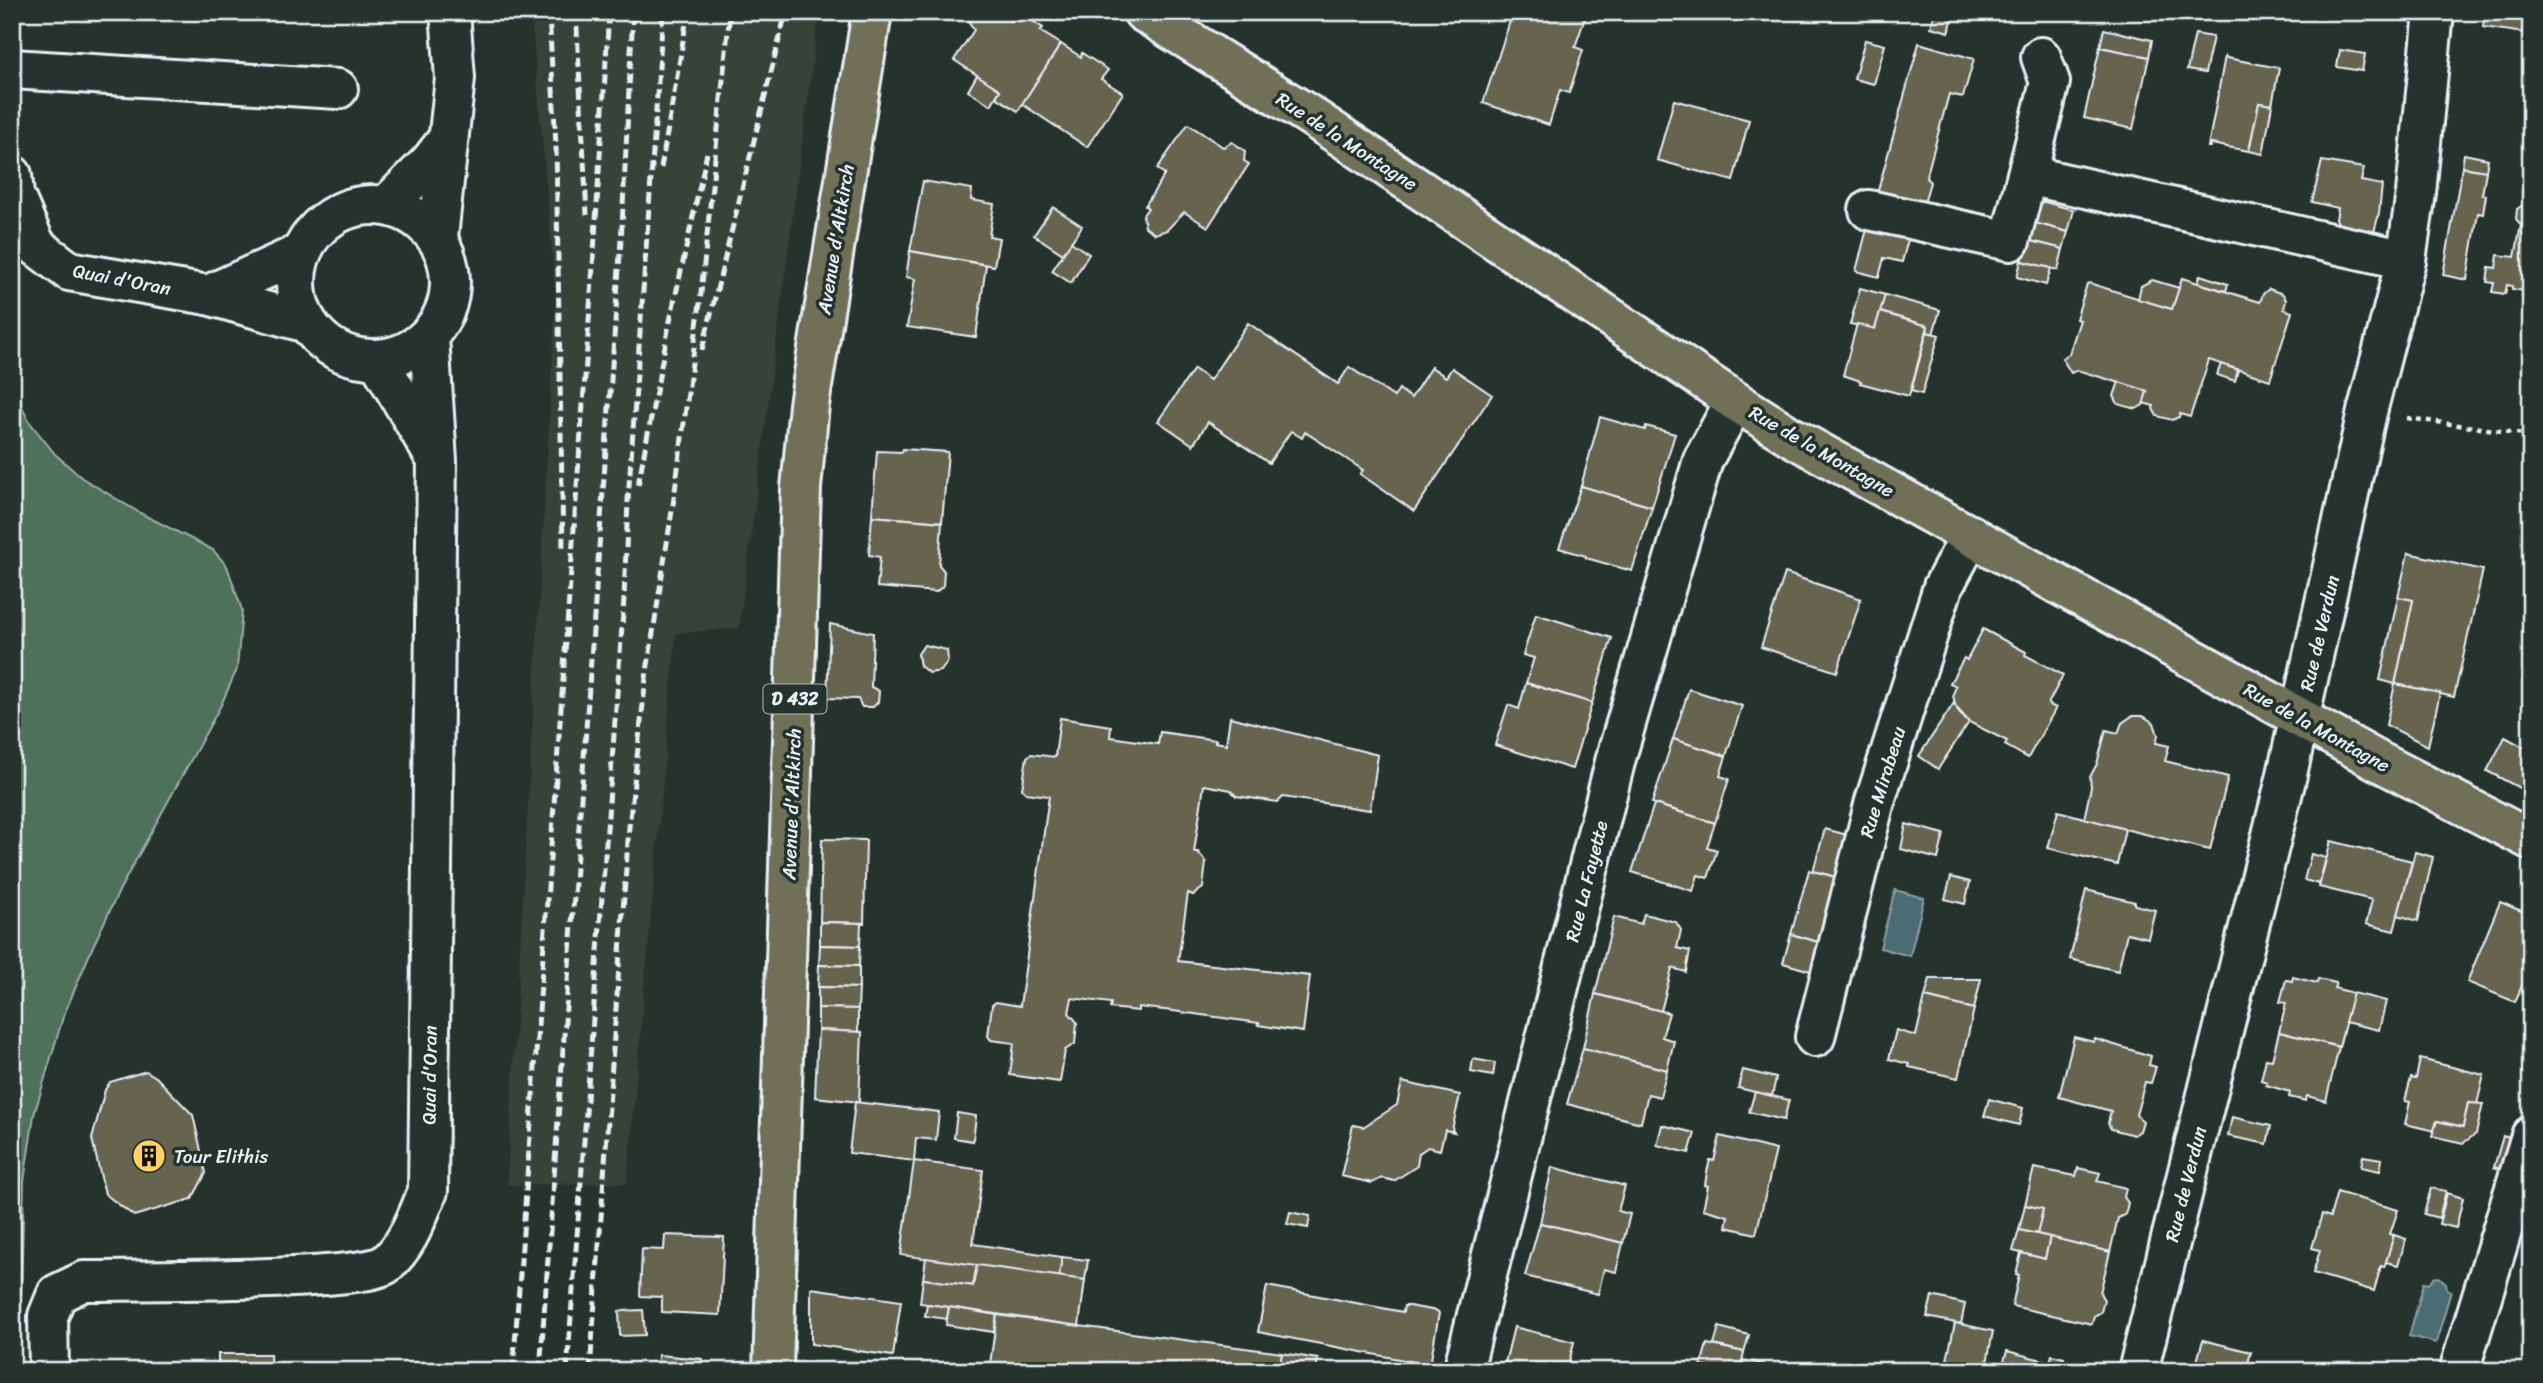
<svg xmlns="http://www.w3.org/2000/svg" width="2543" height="1383" font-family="Sriracha,sans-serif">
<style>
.built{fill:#394238}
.green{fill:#50705a;stroke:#9cb0a9;stroke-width:2}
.water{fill:#4c6c73;stroke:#8aa1a8;stroke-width:2}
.building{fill:#666450;stroke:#e8f1f8;stroke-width:2}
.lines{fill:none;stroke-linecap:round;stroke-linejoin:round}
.minor-casing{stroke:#e8f1f8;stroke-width:44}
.major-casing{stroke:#e8f1f8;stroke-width:44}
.path{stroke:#e8f1f8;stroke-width:4.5;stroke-dasharray:5 5;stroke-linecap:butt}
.minor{stroke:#26332d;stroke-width:38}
.major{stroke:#706f59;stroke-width:38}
.rail{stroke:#e8f1f8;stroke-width:5;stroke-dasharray:10 5;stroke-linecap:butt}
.labels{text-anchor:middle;stroke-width:7;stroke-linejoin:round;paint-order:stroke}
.shield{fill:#26332d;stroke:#aeb8bb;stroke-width:2}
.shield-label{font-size:18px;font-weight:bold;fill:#e8f1f8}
.street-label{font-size:19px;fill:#e8f1f8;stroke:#26332d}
.poi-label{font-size:19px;fill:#e8f1f8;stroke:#26332d;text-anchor:start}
</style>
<rect width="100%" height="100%" fill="#26332d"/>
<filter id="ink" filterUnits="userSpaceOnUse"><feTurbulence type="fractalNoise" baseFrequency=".0143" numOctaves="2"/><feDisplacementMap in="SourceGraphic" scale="14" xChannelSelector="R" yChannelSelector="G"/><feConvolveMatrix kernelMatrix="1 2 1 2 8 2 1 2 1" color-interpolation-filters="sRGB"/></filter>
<g filter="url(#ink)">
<path class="built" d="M531 12H819L739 628 676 633 627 1183 507 1185 556 296Z"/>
<path class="green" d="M12 384 28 420 55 454 82 478 140 513 213 550 227 566 242 610 237 669 221 705 120 889 93 946 63 1017 34 1115 24 1181 21 1293H12Z"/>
<g class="water">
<path d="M1895 890 1924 898 1910 956 1880 948Z"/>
<path d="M2439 1277 2446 1283 2447 1289 2451 1291 2436 1343 2409 1336 2424 1283 2429 1284 2434 1278Z"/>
</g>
<g class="building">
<path d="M972 12H998L1012 21 1019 12 1043 28 1040 31 1061 44 1018 111 996 97 1000 90 954 60 974 30 969 22Z"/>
<path d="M1513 12H1587L1575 47 1583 50 1569 93 1560 90 1549 125 1483 103Z"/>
<path d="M1935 12H1954L1949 32 1931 27Z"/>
<path d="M2485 12H2531V34L2483 27Z"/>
<path d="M2104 29 2152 40 2149 57 2100 47Z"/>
<path d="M2195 34 2213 37 2205 73 2187 70Z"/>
<path d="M1865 40 1885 45 1874 84 1854 79Z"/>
<path d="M1919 43 1974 59 1963 97 1949 94 1926 178 1930 182 1924 203 1877 194Z"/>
<path d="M1061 44 1081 57 1082 53 1108 70 1101 79 1123 93 1087 147 1022 104Z"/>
<path d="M2100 47 2149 57 2133 129 2084 118Z"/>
<path d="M2340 50 2365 54 2362 71 2337 67Z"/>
<path d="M2225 56 2227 58 2279 68 2272 105 2259 103 2249 151 2211 144 2210 147H2208Z"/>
<path d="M977 75 1000 90 991 105 968 91Z"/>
<path d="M1674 100 1749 120 1733 181 1657 160Z"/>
<path d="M2259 103 2272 105 2263 154 2249 151Z"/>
<path d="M1188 124 1223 147 1232 142 1245 151 1244 161 1249 164 1208 227 1184 212 1167 230 1155 234 1145 227 1143 215 1148 208 1145 206 1165 174 1157 169Z"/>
<path d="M2464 154 2488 159 2486 171 2462 167Z"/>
<path d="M2322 161 2364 168 2361 181 2382 185 2379 213 2373 236 2341 229 2336 219 2338 208 2312 202Z"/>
<path d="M2462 167 2486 171 2482 195H2486L2483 214 2478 213 2467 280 2443 275Z"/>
<path d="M2528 177 2531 178V292L2512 289V286L2507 285 2505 294 2492 292 2494 283 2487 282 2489 267 2496 268 2498 255 2515 257 2521 225 2516 219 2517 209 2523 205Z"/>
<path d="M923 181 972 189 971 200 994 204 989 236 999 238 994 266 910 251Z"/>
<path d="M2037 200 2074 210 2068 232 2031 222Z"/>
<path d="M1053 207 1082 226 1063 254 1034 235Z"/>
<path d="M2031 222 2068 232 2063 249 2027 240Z"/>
<path d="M1868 225 1909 236 1902 262 1884 258 1879 277 1856 271Z"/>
<path d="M2027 240 2063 249 2058 270 2021 261Z"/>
<path d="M1071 242 1089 254 1071 283 1052 271Z"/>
<path d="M910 251 986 265 976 337 907 327 915 279 906 277Z"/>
<path d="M2021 261 2051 268 2046 285 2017 277Z"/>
<path d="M2200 275 2228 284 2226 291 2198 283Z"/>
<path d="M2182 278 2260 302 2263 294 2269 289 2283 294 2286 300 2284 309 2292 312 2270 380 2209 360 2190 417 2180 414 2179 417 2172 420 2157 416 2153 409 2154 406 2143 403 2147 391 2077 370 2071 373 2062 358 2069 354 2080 320 2076 319 2087 284 2089 283 2172 309Z"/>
<path d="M2152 280 2179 288 2172 309 2138 299 2141 286Z"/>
<path d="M1860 288 1885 295 1875 329 1850 324Z"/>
<path d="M1885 295 1940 310 1933 334 1927 332 1928 326 1880 312Z"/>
<path d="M1880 312 1928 326 1909 396 1860 383 1861 381 1843 375 1857 324 1875 329Z"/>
<path d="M1248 323 1338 384 1349 367 1394 397 1399 389 1411 398 1431 367 1446 377 1452 368 1492 395 1414 511 1360 474 1363 470 1305 432 1302 438 1291 431 1269 463 1208 422 1193 445 1158 421 1194 369 1210 380Z"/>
<path d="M1927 332 1939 335 1922 394 1911 391Z"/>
<path d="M2221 364 2238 370 2235 381 2217 375Z"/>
<path d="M2119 382 2147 391 2143 405 2136 409 2118 404 2114 396Z"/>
<path d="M1600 417 1645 430 1646 426 1675 434 1652 507 1581 486Z"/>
<path d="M903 449 948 452 942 522 872 516 877 451 902 452Z"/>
<path d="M1581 486 1652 507 1632 571 1586 558V556L1559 548Z"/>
<path d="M872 516 942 522 939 565 944 571 943 586 936 592 877 587 880 557 869 555Z"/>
<path d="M2408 553 2483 570 2454 697 2395 684 2413 600 2398 597Z"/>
<path d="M1785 573 1861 599 1837 672 1761 647Z"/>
<path d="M2398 597 2413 600 2395 684 2380 680Z"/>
<path d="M1536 614 1612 638 1592 703 1526 683 1534 658 1523 655Z"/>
<path d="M830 624 873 633 871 687 879 691 878 702 873 707H862L858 699 827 698Z"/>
<path d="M1983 629 2026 652 2025 655 2063 675 2048 704 2056 708 2028 758 2005 745 2007 741 1969 722 1955 706 1953 694 1956 686 1950 683 1964 658 1967 660Z"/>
<path d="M924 645 947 650 948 661 941 671 929 673 920 666 918 654Z"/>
<path d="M1526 683 1592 703 1572 769 1495 745 1508 705 1519 709Z"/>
<path d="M2395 684 2440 693 2428 746 2386 725Z"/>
<path d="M1689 689 1742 706 1726 756 1673 739Z"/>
<path d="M1954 703 1960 714 1969 722 1938 769 1919 756Z"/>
<path d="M2132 716H2143L2154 723 2158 735 2156 743 2169 746 2165 761 2228 777 2210 850 2084 819 2091 787 2090 777 2097 764 2106 730 2118 733 2122 723Z"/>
<path d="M1230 717 1378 755 1370 810 1283 797 1278 802 1236 796 1231 790 1204 785 1194 852H1198L1206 862 1203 888 1193 895 1188 893 1178 961 1310 976 1303 1032 1258 1025 1259 1023 1173 1011 1138 1007V1011L1110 1008 1111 1003 1072 998 1069 1013 1077 1022 1075 1044 1065 1050 1060 1082 1010 1075 1014 1043 991 1040 988 1036 992 1005 996 1002 1020 1006 1049 796 1026 793 1022 789 1027 757 1031 754 1055 757 1060 718 1111 726 1110 737 1158 744 1160 732 1216 740 1215 742 1226 744Z"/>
<path d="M2505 737 2531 751V785L2527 792 2487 771Z"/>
<path d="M1673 739 1726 756 1720 776 1729 779 1715 823 1652 803Z"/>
<path d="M1654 804 1715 823 1707 847 1717 850 1708 878 1698 875 1693 891 1632 872Z"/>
<path d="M2058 811 2125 829 2117 865 2048 848Z"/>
<path d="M1906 824 1944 834 1938 859 1901 849Z"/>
<path d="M1825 829 1858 838 1847 880 1813 871Z"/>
<path d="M822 839 866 840 864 923 820 922Z"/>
<path d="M2331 841 2412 861 2394 931 2366 924 2372 900 2319 887Z"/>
<path d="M2415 852 2433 857 2418 921 2398 915Z"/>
<path d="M2311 854 2326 858 2319 884 2304 880Z"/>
<path d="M1809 870 1847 880 1828 945 1791 934Z"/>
<path d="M1951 877 1970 882 1965 904 1945 899Z"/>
<path d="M2086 890 2135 902V905L2155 910 2148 938 2127 933 2118 971 2070 959Z"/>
<path d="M2500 902 2531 915V965L2515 1002 2467 982Z"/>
<path d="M1644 914 1676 922 1681 930 1677 948 1690 951 1686 972 1672 968 1661 1011 1595 994 1614 917 1641 924Z"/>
<path d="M820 922 861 923 860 946 820 945Z"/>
<path d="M1791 934 1828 945 1821 974 1783 963Z"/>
<path d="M820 945 860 946 859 966 819 965Z"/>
<path d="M819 965 859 966V988L818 987Z"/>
<path d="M2293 977 2317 983 2318 979 2336 983 2334 988 2353 993 2339 1047 2279 1032 2286 1003 2280 1002 2286 980 2292 981Z"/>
<path d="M1930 979H1981L1974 1009 1925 997Z"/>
<path d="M818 987 859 988 858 1009 818 1008Z"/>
<path d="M2353 993 2386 1001 2379 1030 2345 1022Z"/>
<path d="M1595 994 1669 1013 1662 1037 1674 1041 1667 1070 1583 1048Z"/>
<path d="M1925 997 1974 1009 1958 1078 1909 1067V1064L1889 1059 1896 1030 1916 1036Z"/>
<path d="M818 1008 858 1009V1032L818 1030Z"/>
<path d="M818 1030 862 1032 859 1102 815 1097Z"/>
<path d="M2279 1032 2339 1047 2326 1101 2307 1096 2306 1101 2289 1097 2290 1092 2266 1085 2267 1082 2261 1080 2266 1059 2272 1060Z"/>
<path d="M2074 1037 2094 1042 2095 1039 2151 1056 2149 1065 2156 1067 2151 1083 2145 1082 2136 1115 2143 1121 2140 1131 2134 1135 2111 1129 2108 1123 2111 1111 2059 1097Z"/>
<path d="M1583 1048 1667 1070 1660 1097 1648 1094 1641 1123 1567 1104Z"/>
<path d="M1473 1059 1495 1063 1493 1076 1471 1072Z"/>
<path d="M2420 1059 2484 1075 2477 1104 2468 1103 2463 1127 2437 1121 2435 1131 2405 1124 2410 1102 2405 1101 2411 1078 2416 1079Z"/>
<path d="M1743 1070 1776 1078 1772 1096 1738 1088Z"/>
<path d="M146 1071 156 1077 193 1115 206 1173 192 1199 134 1216 105 1194 92 1139 105 1090 110 1082Z"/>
<path d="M1402 1082 1460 1095 1452 1130 1454 1132 1445 1130 1440 1150 1428 1147 1419 1153 1417 1166 1394 1181 1382 1178 1372 1183 1341 1176 1353 1125 1363 1127 1397 1105Z"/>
<path d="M1755 1092 1789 1100 1784 1120 1749 1112Z"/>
<path d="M1989 1099 2023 1108 2019 1125 1984 1116Z"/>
<path d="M855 1102 939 1112 936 1140 916 1138 914 1161 849 1153Z"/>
<path d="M2468 1103 2483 1104 2476 1134 2463 1143 2432 1136 2437 1121 2463 1127Z"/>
<path d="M957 1113 976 1116 973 1141 954 1138Z"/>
<path d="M2232 1117 2271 1126 2267 1144 2228 1136Z"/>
<path d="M1662 1125 1695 1133 1689 1153 1657 1145Z"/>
<path d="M1720 1136 1776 1150 1756 1234 1726 1227 1728 1216 1703 1209 1708 1186 1705 1185 1707 1172 1710 1160 1714 1161Z"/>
<path d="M2503 1136 2519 1141 2509 1172 2494 1167Z"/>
<path d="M2363 1156 2382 1159 2380 1171 2361 1167Z"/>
<path d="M914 1161 983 1170 973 1244 1062 1257 1059 1277 901 1255Z"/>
<path d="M1552 1167 1625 1186 1618 1211 1630 1214 1623 1243 1540 1223Z"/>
<path d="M2034 1168 2076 1176 2078 1168 2100 1173 2097 1181 2126 1188 2124 1197 2128 1203 2125 1215 2118 1218 2110 1252 2037 1234 2043 1209 2025 1205Z"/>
<path d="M2431 1188 2446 1191 2439 1218 2424 1214Z"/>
<path d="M2337 1192 2398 1210 2390 1234 2394 1235 2386 1262 2384 1267 2381 1266 2374 1291 2313 1273 2320 1250 2312 1248 2316 1234 2322 1214 2330 1217Z"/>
<path d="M2447 1193 2463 1198 2456 1228 2439 1224Z"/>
<path d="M2025 1205 2043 1209 2037 1234 2019 1230Z"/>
<path d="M1290 1212 1310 1216 1308 1228 1287 1224Z"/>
<path d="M1540 1223 1623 1243 1616 1272 1604 1269 1598 1294 1525 1276Z"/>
<path d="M2019 1230 2050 1237 2045 1259 2013 1251Z"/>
<path d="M665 1235 724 1237 720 1315 662 1312V1297L640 1296 642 1249 664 1250Z"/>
<path d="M2394 1235 2406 1239 2398 1265 2386 1262Z"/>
<path d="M2050 1237 2110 1252 2100 1293 2104 1300 2101 1312 2094 1316 2092 1324 2012 1306 2019 1275 2016 1274 2021 1253 2045 1259Z"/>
<path d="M1062 1257 1088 1260 1085 1280 1059 1277Z"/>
<path d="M926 1258 977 1265 973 1286 923 1279Z"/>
<path d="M977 1265 1085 1280 1079 1326 920 1303 923 1279 973 1286Z"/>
<path d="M1267 1286 1403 1312 1404 1306H1409L1437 1311 1439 1313 1430 1365 1258 1332Z"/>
<path d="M811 1288 901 1301 893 1356 811 1344Z"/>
<path d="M1932 1296 1965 1304 1961 1324 1927 1317Z"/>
<path d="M927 1304 949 1307 947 1319 925 1316Z"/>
<path d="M949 1307 997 1315 994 1332 946 1325Z"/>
<path d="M643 1310 645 1335 620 1336 619 1311Z"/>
<path d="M997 1315 1282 1353 1279 1371H989Z"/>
<path d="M1955 1323 1993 1331 1986 1368 1947 1360Z"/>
<path d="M1514 1327 1574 1342 1569 1362 1580 1365 1579 1371H1503Z"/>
<path d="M1719 1327 1749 1335 1744 1352 1714 1345Z"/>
<path d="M2203 1340 2251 1352 2246 1371H2190L2191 1368H2195Z"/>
<path d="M1707 1344 1744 1352 1740 1371H1720L1701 1366Z"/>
<path d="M2007 1351 2050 1362 2052 1355 2064 1358 2062 1365 2078 1368 2077 1371H2001Z"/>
<path d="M1282 1353 1318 1359 1316 1371H1279Z"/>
<path d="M218 1354H270L271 1371H218Z"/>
<path d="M658 1355 702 1359 701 1371H657Z"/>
<path d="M1743 1360 1763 1364 1761 1371H1740Z"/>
</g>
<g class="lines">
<defs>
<g id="minor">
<path d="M2041 57 2050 82 2027 175 2406 260"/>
<path d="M12 69 338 89"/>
<path d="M12 175 14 195 36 246 69 271 208 295 307 323"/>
<circle cx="373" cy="282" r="77"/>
<path d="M387 205 430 162 447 140"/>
<path d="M1869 210 2010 241 2027 175"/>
<path d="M438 237 455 78 450 12"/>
<path d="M208 295 301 253"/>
<path d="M378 360 433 454"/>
<path d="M1815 1037 1875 801 1943 587 1971 535"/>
<path d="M49 1371 48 1316 57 1294 84 1281C127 1280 365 1282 386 1264 408 1245 417 1217 428 1191L437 461 429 336"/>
<path d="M1463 1371 1617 754 1703 460 1735 401"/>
<path d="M2138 1371 2286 779 2367 412 2406 260 2416 193 2434 12"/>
<path d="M2459 1371 2531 1136"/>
</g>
<g id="major">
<path d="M1143 12 1309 115 1735 401 1790 436 2378 761 2531 840"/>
<path d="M773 1371 801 488 809 405 872 12"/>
</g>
</defs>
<use href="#minor" class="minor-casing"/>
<use href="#major" class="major-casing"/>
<path class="path" d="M2407 418 2531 435"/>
<use href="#minor" class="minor"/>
<use href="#major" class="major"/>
<g class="rail">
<path d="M549 12 556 146 563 550"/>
<path d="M576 12 587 215"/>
<path d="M661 168 688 12"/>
<path d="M702 350 786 12"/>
<path d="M638 485 668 330 707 153"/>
<path d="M513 1371 594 252 609 12"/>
<path d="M540 1371 622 226 633 12"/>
<path d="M567 1371 624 599 628 500 663 12"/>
<path d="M590 1371 629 827 646 678 674 498 700 303 730 12"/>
</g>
</g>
</g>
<defs>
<symbol id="building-disc" viewBox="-11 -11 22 22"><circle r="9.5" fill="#ffd166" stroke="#26332d"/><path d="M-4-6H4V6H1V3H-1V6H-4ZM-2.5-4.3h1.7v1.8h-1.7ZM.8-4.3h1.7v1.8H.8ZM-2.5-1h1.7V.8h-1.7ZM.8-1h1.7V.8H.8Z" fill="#111"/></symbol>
</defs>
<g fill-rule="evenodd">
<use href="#building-disc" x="130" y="1137" width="38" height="38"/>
</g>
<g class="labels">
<rect class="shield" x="763.5" y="684.5" width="63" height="29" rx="5"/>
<g class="shield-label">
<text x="795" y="705">D 432</text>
</g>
<g class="street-label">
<text transform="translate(1347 141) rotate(33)" y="7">Rue de la Montagne</text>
<text transform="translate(835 239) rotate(-81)" y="7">Avenue d'Altkirch</text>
<text transform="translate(122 279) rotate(11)" y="7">Quai d'Oran</text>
<text transform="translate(1822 451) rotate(30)" y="7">Rue de la Montagne</text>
<text transform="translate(2319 633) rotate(-77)" y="7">Rue de Verdun</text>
<text transform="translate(2317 727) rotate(29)" y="7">Rue de la Montagne</text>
<text transform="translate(1882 782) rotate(-73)" y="7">Rue Mirabeau</text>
<text transform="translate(791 804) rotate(-88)" y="7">Avenue d'Altkirch</text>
<text transform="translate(1586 881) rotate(-76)" y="7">Rue La Fayette</text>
<text transform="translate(429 1075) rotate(-89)" y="7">Quai d'Oran</text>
<text transform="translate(2185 1184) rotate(-76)" y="7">Rue de Verdun</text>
</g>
<g class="poi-label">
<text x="174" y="1163">Tour Elithis</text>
</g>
</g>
<rect width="2543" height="1383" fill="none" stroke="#26332d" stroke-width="42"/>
<rect x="21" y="21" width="2501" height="1341" fill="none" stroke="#e8f1f8" stroke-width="2.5" filter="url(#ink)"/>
</svg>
